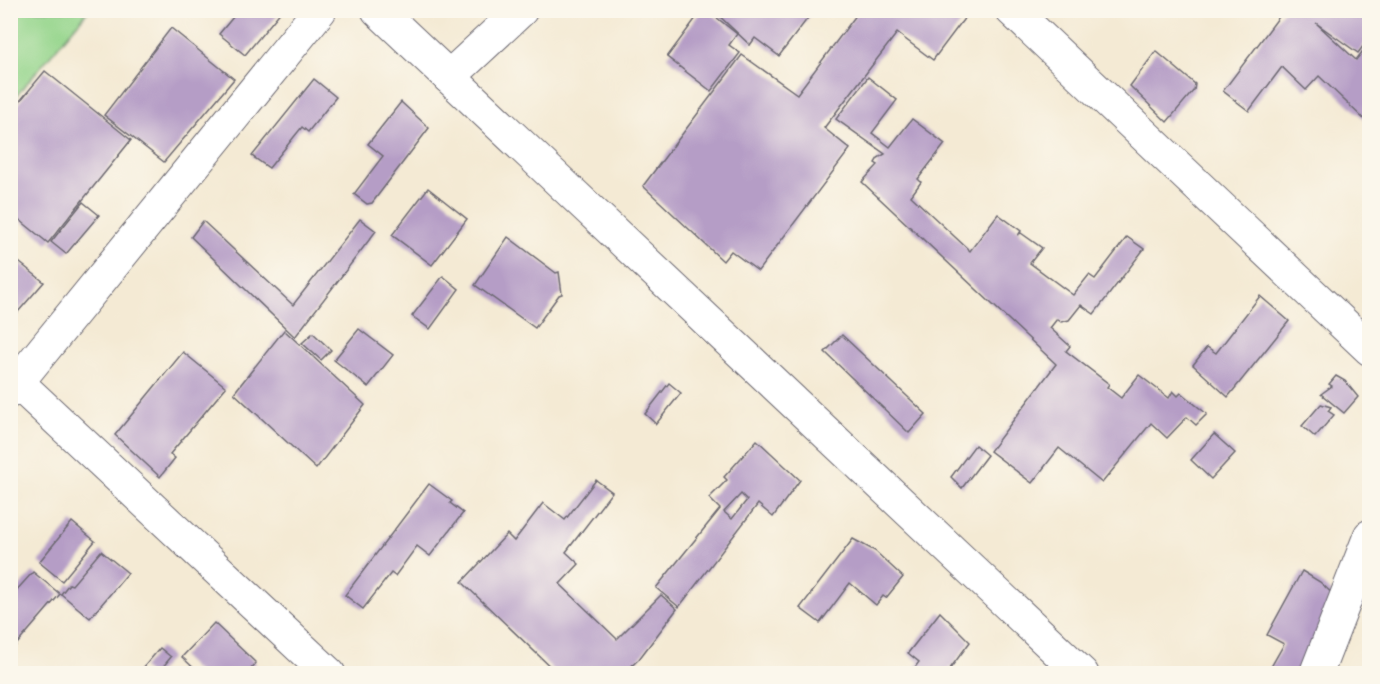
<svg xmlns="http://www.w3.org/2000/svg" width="1380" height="684" font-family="Delius,sans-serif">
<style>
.green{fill:#95d58c;stroke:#5c7c64;stroke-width:1.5}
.building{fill:#b59dc6;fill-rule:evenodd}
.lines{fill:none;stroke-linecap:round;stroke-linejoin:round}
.minor-casing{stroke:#6c6871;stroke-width:35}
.minor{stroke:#fff;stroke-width:33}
</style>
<rect width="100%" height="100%" fill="#fbf7ec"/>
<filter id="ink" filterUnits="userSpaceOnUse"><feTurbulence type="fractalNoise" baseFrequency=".0167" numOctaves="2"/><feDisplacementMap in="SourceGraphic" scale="12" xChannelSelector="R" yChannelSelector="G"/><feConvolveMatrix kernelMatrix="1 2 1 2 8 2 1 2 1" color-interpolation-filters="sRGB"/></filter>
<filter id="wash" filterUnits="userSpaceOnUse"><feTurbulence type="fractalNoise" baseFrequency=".008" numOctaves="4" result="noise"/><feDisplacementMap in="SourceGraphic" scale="24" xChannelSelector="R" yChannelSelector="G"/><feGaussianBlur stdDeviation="1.35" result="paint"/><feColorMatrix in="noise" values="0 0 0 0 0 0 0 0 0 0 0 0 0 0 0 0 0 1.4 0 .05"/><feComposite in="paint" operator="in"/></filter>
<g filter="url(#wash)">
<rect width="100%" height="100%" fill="#f4ead4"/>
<path class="green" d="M11 10 88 11 11 102 10 11Z"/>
<g id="blocks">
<g class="building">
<path d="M239 10H282L245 55 219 34Z"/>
<path d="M702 10H707L737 34 729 45 740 53 711 91 667 57Z"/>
<path d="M713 10H744L747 13 749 10H814L779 56 755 38 750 45Z"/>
<path d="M860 10 969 12 933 60 897 33 824 128 850 149 758 271 731 251 723 261 643 186 742 55 797 94Z"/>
<path d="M1284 10H1370V37L1358 53 1316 23 1356 60 1370 42V125L1319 76 1306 90 1282 67 1249 111 1223 91Z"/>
<path d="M171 28 234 79 164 162 104 115Z"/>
<path d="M1156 51 1195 84 1194 90 1167 122 1130 86Z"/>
<path d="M45 71 131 140 48 243 10 212V113Z"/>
<path d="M868 77 897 100 872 133 890 147 912 119 945 144 918 179 921 182 911 196 970 251 998 214 1021 231 1019 234 1021 233 1042 248 1030 263 1073 295 1089 275 1095 279 1127 237 1144 249 1094 314 1081 305 1069 320 1061 322 1057 319 1050 328 1070 346 1066 351 1109 384 1107 387 1121 398 1139 375 1169 398 1173 391 1178 396 1181 393 1197 406 1207 414 1196 425 1187 417 1167 438 1151 423 1102 483 1059 448 1032 483 990 451 1056 364 862 182 878 165 875 163 878 158 885 154 836 119Z"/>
<path d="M314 79 336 97 308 132 302 127 269 168 252 156Z"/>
<path d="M401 102 429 128 372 203 367 204 354 194 383 156 368 144Z"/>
<path d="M428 188 467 219 432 265 392 235Z"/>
<path d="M83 202 99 215 66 254 51 242Z"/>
<path d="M360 219 376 231 295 337 191 237 203 221 293 305Z"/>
<path d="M508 237 556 273 559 272 562 294 559 295 535 328 475 285Z"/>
<path d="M10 255 44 282 10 321Z"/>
<path d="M443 276 459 289 430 329 412 316Z"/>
<path d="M1260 296 1289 321 1228 397 1193 365 1207 347 1216 353Z"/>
<path d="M359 329 393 355 368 387 334 360Z"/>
<path d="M284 330 365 405 316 469 234 393Z"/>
<path d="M313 333 331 350 321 360 302 343Z"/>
<path d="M842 335 926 414 909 433 825 352Z"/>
<path d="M183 352 226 387 170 454 175 458 160 477 115 435Z"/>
<path d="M1336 376 1345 381 1358 397 1344 413 1321 394 1332 386 1329 384Z"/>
<path d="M669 383 681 393 656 424 645 414Z"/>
<path d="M1321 404 1331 407 1328 411 1334 415 1315 437 1302 426Z"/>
<path d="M1214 434 1235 453 1211 479 1191 460Z"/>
<path d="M757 440 800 480 773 517 758 504 679 607 656 588 720 509 709 498 727 480 724 477ZM741 494 747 500 732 519 724 512Z"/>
<path d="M975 445 987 455 962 488 951 477Z"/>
<path d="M596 480 612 492 566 552 579 564 560 584 617 639 661 595 677 609 639 659 623 674H558L462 582 507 534 514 541 543 503 565 520Z"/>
<path d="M429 484 452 501 450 503 463 513 430 556 417 546 395 576 391 573 363 609 345 595Z"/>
<path d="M72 522 95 541 62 581 39 562Z"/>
<path d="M853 539 875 551 903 577 886 598 883 596 876 605 850 583 820 623 800 608Z"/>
<path d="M101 551 128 573 90 618 61 594 69 584 72 585Z"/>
<path d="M1302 571 1320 582 1340 601 1299 674H1267L1284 644 1267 635Z"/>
<path d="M33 572 60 594 10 652V592L13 594Z"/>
<path d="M940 612 970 642 946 674H910L919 662 908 653Z"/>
<path d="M214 623 256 663 247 674H200L182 657Z"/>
<path d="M160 648 171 657 157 674H149L143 668Z"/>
</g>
</g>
</g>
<g filter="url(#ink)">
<use href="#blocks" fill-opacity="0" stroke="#6c6871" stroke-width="1.5"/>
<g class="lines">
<defs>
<g id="minor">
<path d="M378 10 1082 674"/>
<path d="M1012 10 1370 349"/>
<path d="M449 77 521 10"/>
<path d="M18 383 329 674"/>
<path d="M10 391 320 10"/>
<path d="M1316 674 1370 536"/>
</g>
</defs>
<use href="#minor" class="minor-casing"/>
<use href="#minor" class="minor"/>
</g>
</g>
<rect width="1380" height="684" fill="none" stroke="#fbf7ec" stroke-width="36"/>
</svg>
